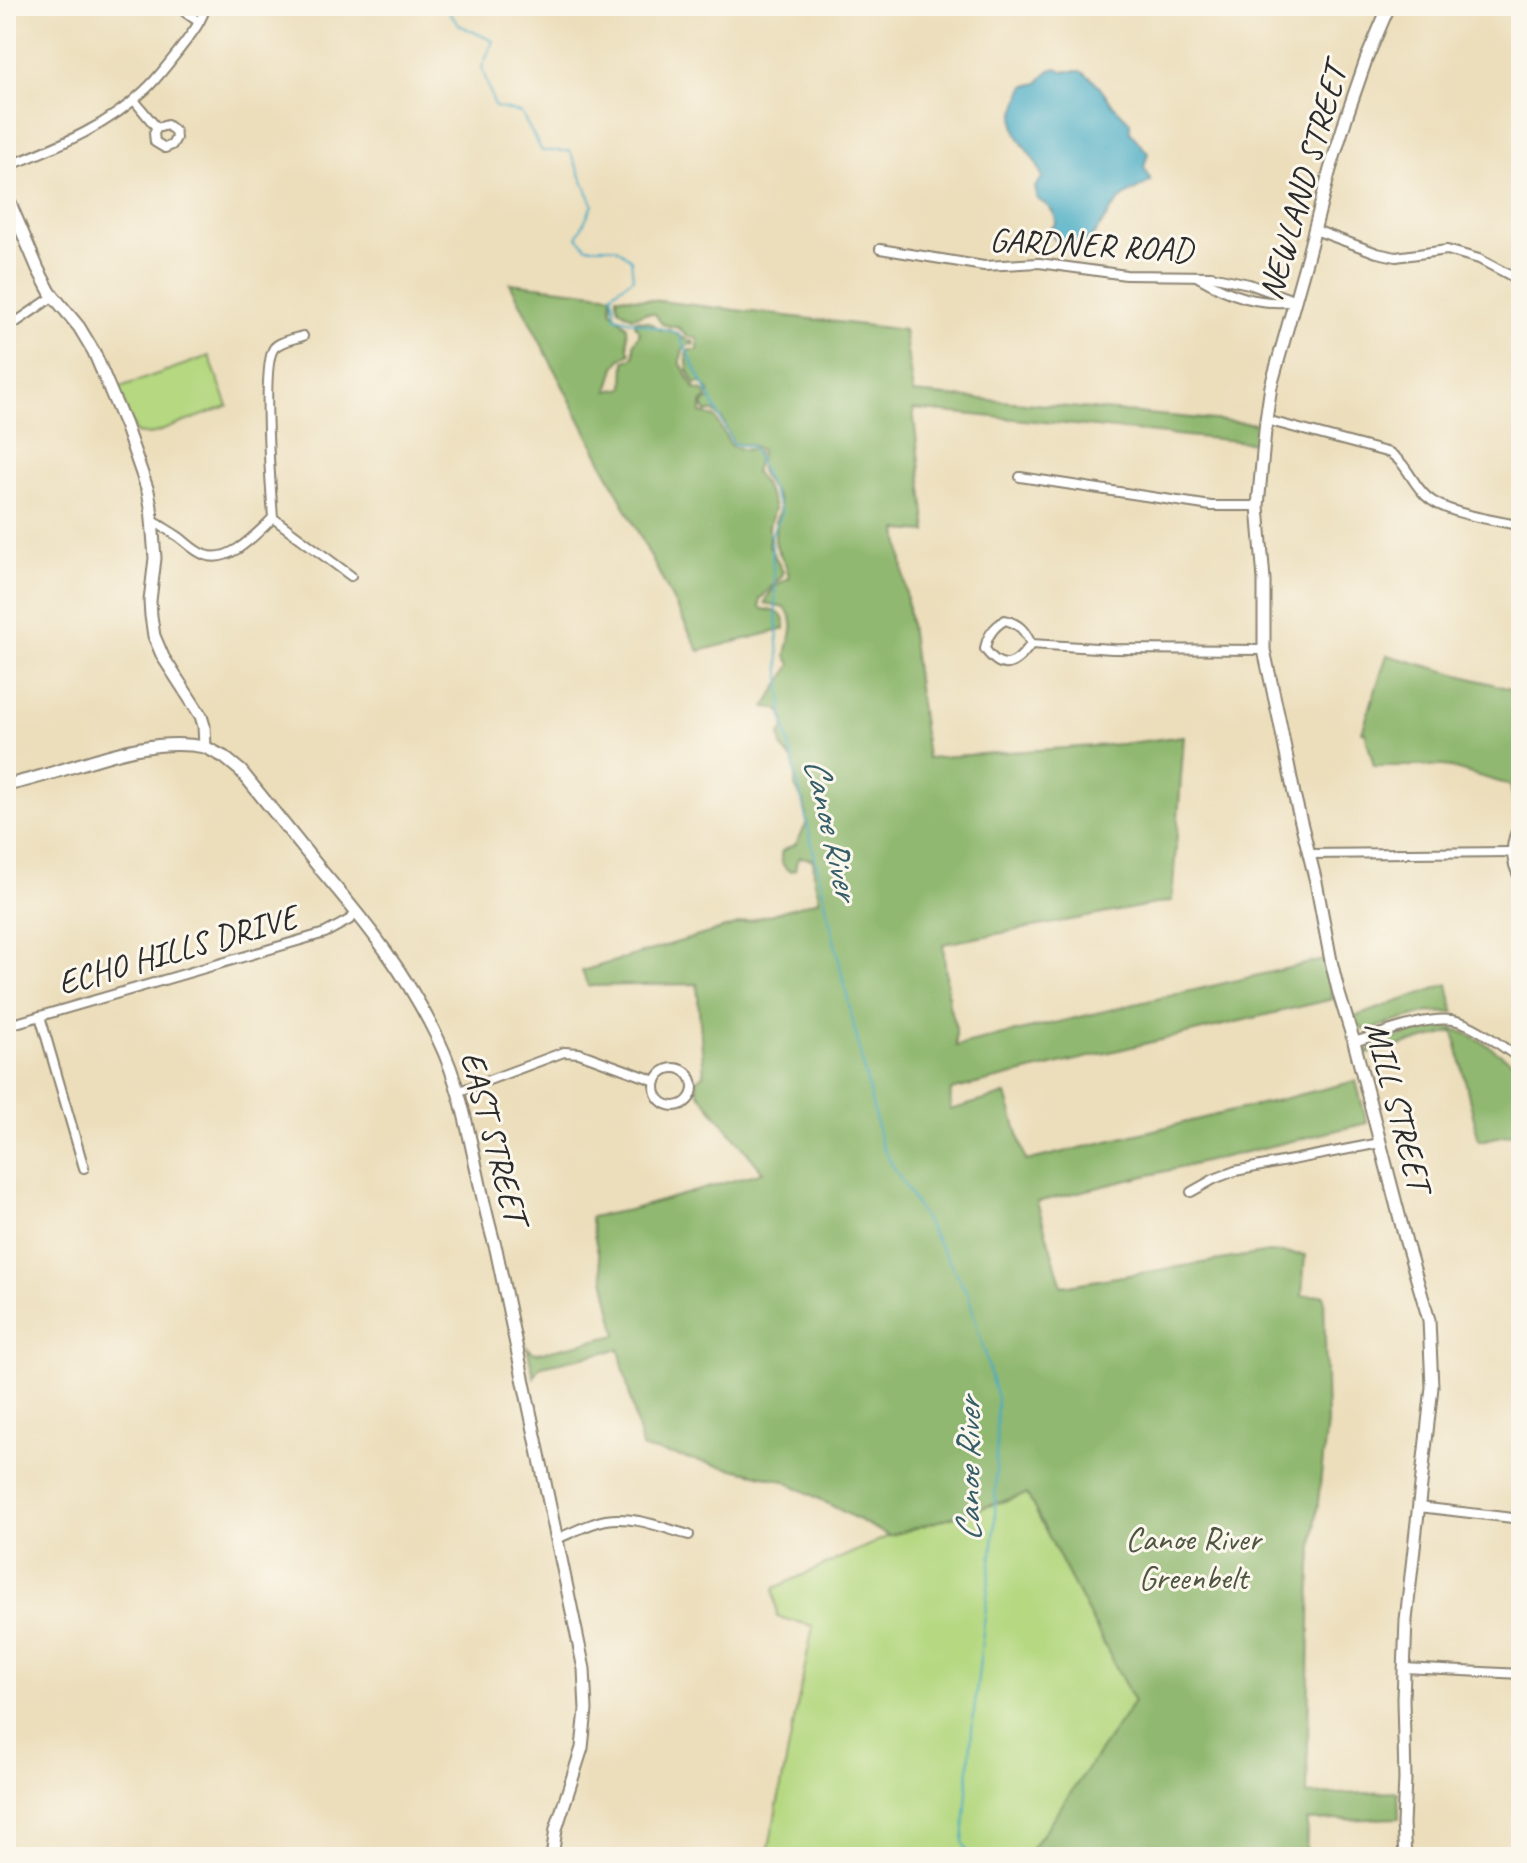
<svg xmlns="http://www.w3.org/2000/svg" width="1527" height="1863" font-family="Caveat,sans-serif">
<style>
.green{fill:#b5d881;stroke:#708256;stroke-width:2}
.forest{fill:#90b86f;stroke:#5e724d;stroke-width:2}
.water{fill:#44aac4;stroke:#386a78;stroke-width:2}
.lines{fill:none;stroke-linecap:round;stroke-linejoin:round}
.stream{stroke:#44aac4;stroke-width:2}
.street-casing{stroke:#8c8473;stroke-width:12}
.secondary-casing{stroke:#8c8473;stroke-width:15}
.street{stroke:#fff;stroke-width:8}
.secondary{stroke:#fff;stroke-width:11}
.labels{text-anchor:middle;stroke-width:6;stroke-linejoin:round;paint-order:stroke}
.street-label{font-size:34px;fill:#2b2b2b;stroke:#fbf7ec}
.park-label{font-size:34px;fill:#4e5640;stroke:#fbf7ec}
.water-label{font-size:36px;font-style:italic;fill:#355e68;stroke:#fbf7ec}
</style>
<rect width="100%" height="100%" fill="#fbf7ec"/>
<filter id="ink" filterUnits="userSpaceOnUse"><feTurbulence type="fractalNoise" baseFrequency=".0125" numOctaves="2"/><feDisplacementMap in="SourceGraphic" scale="16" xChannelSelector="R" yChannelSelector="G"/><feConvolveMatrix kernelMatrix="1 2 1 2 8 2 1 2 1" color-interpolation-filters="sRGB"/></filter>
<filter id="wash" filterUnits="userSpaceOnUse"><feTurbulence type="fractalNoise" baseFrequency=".006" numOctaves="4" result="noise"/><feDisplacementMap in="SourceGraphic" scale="32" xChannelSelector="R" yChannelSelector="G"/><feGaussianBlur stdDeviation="1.8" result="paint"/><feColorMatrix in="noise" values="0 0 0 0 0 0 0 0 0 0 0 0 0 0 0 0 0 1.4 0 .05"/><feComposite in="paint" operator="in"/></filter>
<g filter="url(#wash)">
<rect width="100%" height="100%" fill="#ecdebb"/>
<g class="green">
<path d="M209 356 228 406 150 435 136 433 117 388Z"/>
<path d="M1027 1494 1134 1702 1026 1857H767L813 1626 777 1617 774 1588 889 1536Z"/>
</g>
<g class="forest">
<path d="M510 283 612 295 611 310 627 327 628 348 630 353 621 359 615 367 608 391 624 388 625 361 631 359 634 355V343L640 333 635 324 636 320 649 322 661 330 669 329 683 338 694 342 693 345 690 344 683 349 680 362 695 389 703 391 707 395 706 399 701 403V413L715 417 731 446 745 450 753 448 758 453 755 472 764 485 772 501 774 509 769 526V545L783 572 782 576 760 599V607L763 609C776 611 786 613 785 629L699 651Z"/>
<path d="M617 296 904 330 913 393 1258 424 1256 443 913 409 927 532 898 530 927 758 1121 744 1184 736 1172 901 943 944 949 1005 956 1028V1046L1323 960 1333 999 951 1090 950 1110 1006 1094 1026 1161 1356 1081 1367 1123 1037 1202 1062 1286 1269 1252 1305 1255 1302 1296 1324 1295 1327 1423 1311 1565 1307 1795 1398 1792 1399 1818 1307 1821 1306 1857H1026L1134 1702 1027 1494 889 1536 785 1481 642 1448 619 1349 542 1366 537 1370 534 1377 527 1347 533 1352 538 1353 617 1335 590 1217 629 1210 763 1172 698 1092 696 1080 704 1075 697 984 588 986 582 971 819 900C819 893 817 889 815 882 812 874 816 867 812 859L800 857 797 860 795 870 790 871C783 869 779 858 782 851L796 844 806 825V813L804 803 795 787V773L793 761 782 748 780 735C786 728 787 714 777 709 773 707 769 708 765 707 772 694 786 677 791 664L786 656C788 637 800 627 785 608L765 604C768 591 778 583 789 578 787 555 769 552 777 524L775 522C789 496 767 492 760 470 759 465 761 456 761 450L751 445 733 444 722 419 714 412H706L702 406 705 401 710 399 709 391 702 383 695 384 688 370 686 354 689 350H698V340L694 337H688L679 328 662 324 655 314 646 313 632 317C621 309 617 313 617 296Z"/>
<path d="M1387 655 1521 692V808L1516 813 1510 785 1444 766H1374L1365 732H1362Z"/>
<path d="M1448 984 1454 1013 1429 1012 1367 1030C1358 1029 1356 1024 1354 1017Z"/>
<path d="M1439 1027C1470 1028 1496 1052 1521 1068V1132L1479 1141 1454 1032 1366 1054 1373 1045 1427 1028Z"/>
</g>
<path class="water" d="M1057 68 1063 71H1081L1094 80 1113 105 1130 122V132L1148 153 1144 167 1151 181C1140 188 1128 193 1119 201 1105 214 1089 257 1065 246 1056 243 1052 238 1051 228L1056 224C1056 211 1047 205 1037 199L1035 187 1042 178C1039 158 1015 144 1014 122 1013 111 1021 97 1025 86L1038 83 1050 70Z"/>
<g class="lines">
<path class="stream" d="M444 6 459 25 493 41 482 68 495 107 521 113 542 151H570L593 204 577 237 587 247H615L631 259 633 278 612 293 616 317 678 333 733 444 752 446 782 513 771 535 783 719 882 1147 968 1294 997 1398 995 1527 972 1730 963 1842 969 1857"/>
</g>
</g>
<g filter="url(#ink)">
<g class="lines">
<defs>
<g id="street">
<path d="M182 6 185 12 199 22"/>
<path d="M134 100 157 128 154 133 155 142 165 148 172 145 176 138 175 131 167 125 157 128"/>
<path d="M6 167C55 147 106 128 145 90 157 79 167 65 177 53 188 38 201 24 206 6"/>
<path d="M1315 230 1377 253 1396 257 1447 250 1479 259 1521 281"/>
<path d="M880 249 984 266 1039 263 1126 275 1211 276 1249 284 1296 301"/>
<path d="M1198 277C1229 295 1259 306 1295 301"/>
<path d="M6 329 54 296"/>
<path d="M303 336C294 339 280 341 274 348 261 364 271 491 273 518L351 576"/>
<path d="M1266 420 1390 453C1407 464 1412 483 1426 496 1444 514 1496 520 1521 526"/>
<path d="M1020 477 1211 506H1258"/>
<path d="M152 520C161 526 170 531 179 537 187 543 195 552 205 555 230 564 256 534 273 518"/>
<path d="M1031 644C1025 631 1020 624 1005 620 994 627 987 635 985 649 1003 674 1016 665 1031 644L1113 649 1264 650"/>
<path d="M1521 821C1509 841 1509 861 1521 881"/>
<path d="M1309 854 1511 852"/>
<path d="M40 1016 84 1168"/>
<path d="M6 1026 325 933 349 920 357 913"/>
<path d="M1354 1042C1381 1034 1430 1014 1457 1021 1480 1027 1501 1047 1521 1059"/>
<circle cx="674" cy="1087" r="19"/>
<path d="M457 1092 564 1052 579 1053 656 1081"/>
<path d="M1191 1192 1214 1179 1235 1171 1380 1143"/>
<path d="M1419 1507 1521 1519"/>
<path d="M557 1539C573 1532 590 1523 606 1520 633 1515 663 1528 689 1535"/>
<path d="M1404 1668 1521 1674"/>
</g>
<g id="secondary">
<path d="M1389 6 1366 60 1347 115 1329 173 1307 258 1271 386 1266 420 1258 506 1264 580V650L1280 723 1294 794 1316 882 1331 961 1339 994 1354 1042 1406 1242 1429 1320 1432 1387 1406 1620 1403 1699 1405 1779 1403 1824 1405 1857"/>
<path d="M6 194 38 269 50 292 79 327 94 352 125 425 148 491 151 507 155 558 150 601 151 616 154 636 163 657 201 716 204 726 205 747 224 757 241 771C268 804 294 837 321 870 368 925 406 973 438 1039 469 1102 475 1181 496 1249L584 1669 586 1710 582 1748 556 1829 552 1857"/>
<path d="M6 785C71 773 138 734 205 747"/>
</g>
</defs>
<use href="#street" class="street-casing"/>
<use href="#secondary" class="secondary-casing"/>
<use href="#street" class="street"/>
<use href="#secondary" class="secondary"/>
</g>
</g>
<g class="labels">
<g class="street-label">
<text transform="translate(1302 182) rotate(-74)" y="12">NEWLAND STREET</text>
<text transform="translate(1091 244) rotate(3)" y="12">GARDNER ROAD</text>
<text transform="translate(177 949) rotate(-16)" y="12">ECHO HILLS DRIVE</text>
<text transform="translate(1399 1106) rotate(75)" y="12">MILL STREET</text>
<text transform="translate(495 1137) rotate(75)" y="12">EAST STREET</text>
</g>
<g class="park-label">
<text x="1193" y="1550">Canoe River<tspan x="1193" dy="39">Greenbelt</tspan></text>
</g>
<g class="water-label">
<text transform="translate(833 828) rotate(77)" y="13">Canoe River</text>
<text transform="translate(967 1470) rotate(-90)" y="13">Canoe River</text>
</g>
</g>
<rect width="1527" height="1863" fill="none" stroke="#fbf7ec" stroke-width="32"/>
</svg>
